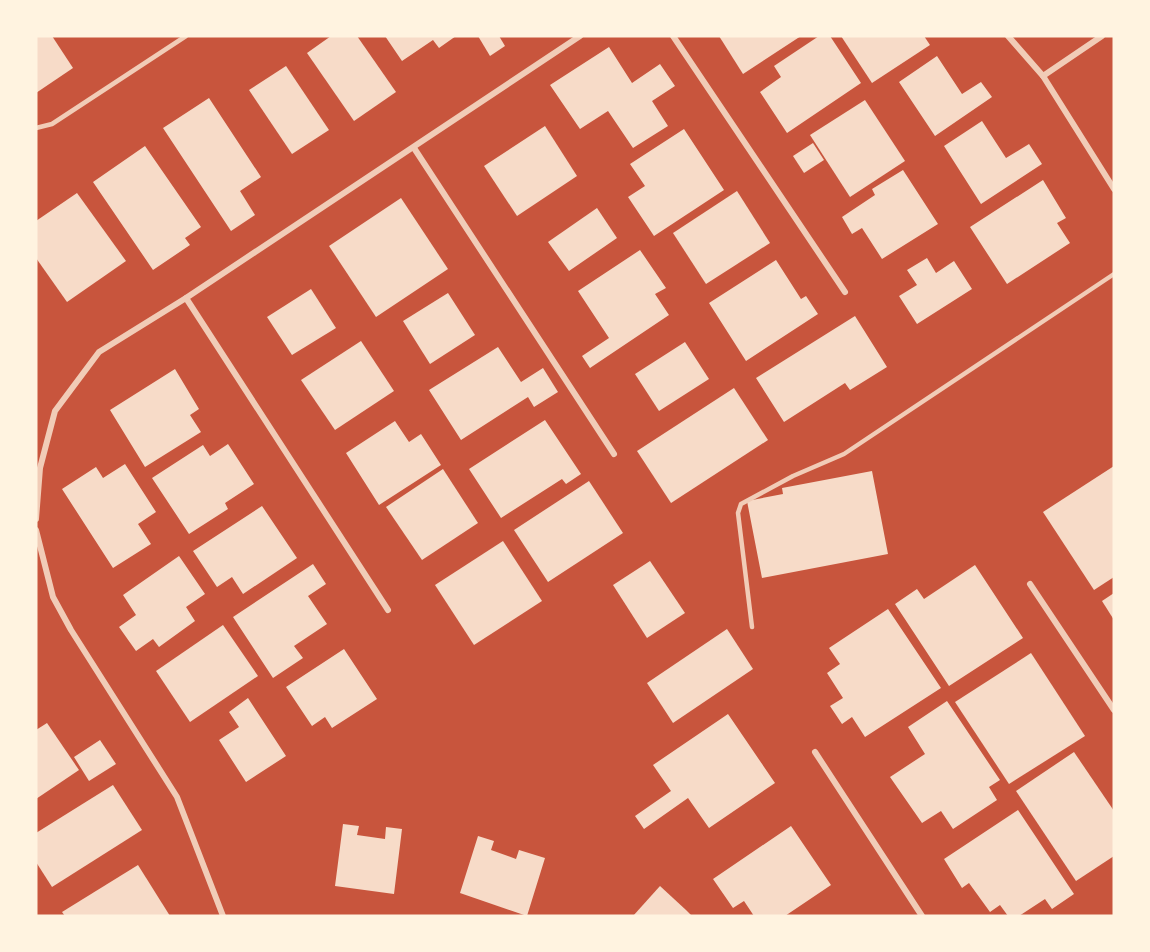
<svg xmlns="http://www.w3.org/2000/svg" width="1150" height="952" font-family="Manrope,sans-serif">
<style>
.building{fill:#f7dbc8}
.lines{fill:none;stroke-linecap:round;stroke-linejoin:round}
.service{stroke:#f1ccb7;stroke-width:4.5}
.minor{stroke:#f1ccb7;stroke-width:6}
</style>
<rect width="100%" height="100%" fill="#c8553d"/>
<g class="building">
<path d="M36 36H52L73 68 36 93Z"/>
<path d="M331 36H357L396 92 354 121 307 53Z"/>
<path d="M385 36H456L439 48 433 40 402 61Z"/>
<path d="M478 36H499L505 46 490 56Z"/>
<path d="M719 36H801L743 74Z"/>
<path d="M819 36H830L861 83 787 133 760 92 781 77 774 66Z"/>
<path d="M841 36H924L930 45 872 83Z"/>
<path d="M609 47 632 83 660 64 675 86 652 101 668 126 633 148 608 111 580 129 550 85Z"/>
<path d="M937 56 962 94 981 82 992 97 935 136 899 82Z"/>
<path d="M286 66 329 130 292 154 249 90Z"/>
<path d="M209 98 261 177 240 191 255 215 231 231 163 128Z"/>
<path d="M865 100 905 161 850 197 810 135Z"/>
<path d="M982 121 1006 158 1029 144 1042 164 981 204 944 146Z"/>
<path d="M545 126 577 176 517 216 484 166Z"/>
<path d="M684 129 724 190 654 236 628 197 645 186 630 164Z"/>
<path d="M813 143 824 160 804 173 793 156Z"/>
<path d="M145 146 201 227 185 238 190 245 153 270 93 182Z"/>
<path d="M903 170 938 224 882 259 862 228 852 234 842 217 875 195 872 189Z"/>
<path d="M1043 180 1066 218 1057 223 1070 243 1007 284 970 227Z"/>
<path d="M737 191 770 243 706 284 673 233Z"/>
<path d="M77 193 126 261 67 302 36 258V221Z"/>
<path d="M401 198 448 269 376 317 329 246Z"/>
<path d="M597 208 617 238 569 271 548 242Z"/>
<path d="M640 250 666 288 655 294 669 315 590 368 582 356 609 338 578 291Z"/>
<path d="M927 258 936 273 954 261 972 289 917 324 899 296 917 285 907 270Z"/>
<path d="M776 260 801 299 806 296 818 314 746 361 709 303Z"/>
<path d="M311 289 336 328 292 355 267 317Z"/>
<path d="M448 293 475 335 430 364 403 321Z"/>
<path d="M855 316 887 367 850 390 845 383 784 422 756 378Z"/>
<path d="M361 341 394 391 335 430 301 380Z"/>
<path d="M685 342 709 379 659 411 635 374Z"/>
<path d="M498 347 521 382 543 368 558 392 534 407 528 397 461 440 429 390Z"/>
<path d="M175 369 199 409 190 415 201 432 145 467 110 410Z"/>
<path d="M734 388 768 440 671 503 637 451Z"/>
<path d="M545 420 581 474 566 484 562 479 501 518 469 469Z"/>
<path d="M395 421 409 442 421 434 441 465 379 505 346 453Z"/>
<path d="M228 444 254 484 225 503 228 509 189 534 152 478 203 445 210 456Z"/>
<path d="M125 464 156 512 138 524 151 544 113 568 62 489 96 467 103 478Z"/>
<path d="M1114 466V577L1094 590 1043 512Z"/>
<path d="M443 469 478 523 422 560 386 507Z"/>
<path d="M872 471 888 554 762 578 747 501 783 494 782 488Z"/>
<path d="M589 481 623 533 548 582 514 530Z"/>
<path d="M262 506 297 558 243 594 232 577 217 587 193 551Z"/>
<path d="M503 541 542 601 474 645 435 585Z"/>
<path d="M179 556 205 594 186 607 195 621 159 647 153 639 136 651 119 627 136 615 123 595Z"/>
<path d="M650 561 685 613 647 638 613 585Z"/>
<path d="M313 564 326 584 308 596 327 624 294 646 303 658 273 678 233 617Z"/>
<path d="M975 565 1023 638 949 686 895 604 917 589 924 599Z"/>
<path d="M1114 593V620L1102 601Z"/>
<path d="M888 609 941 688 865 737 852 717 842 724 830 706 843 698 827 673 840 664 829 648Z"/>
<path d="M223 625 258 676 190 722 156 671Z"/>
<path d="M727 629 753 669 673 723 647 683Z"/>
<path d="M344 649 377 699 332 728 325 717 312 726 286 687Z"/>
<path d="M1031 653 1085 736 1009 784 955 702Z"/>
<path d="M248 698 286 756 246 782 219 740 239 727 229 712Z"/>
<path d="M947 701 1000 780 989 787 997 800 953 829 941 811 922 823 890 777 925 754 908 727Z"/>
<path d="M728 714 775 783 709 828 688 798 644 829 635 816 671 791 653 765Z"/>
<path d="M47 723 79 770 36 799V730Z"/>
<path d="M100 740 116 764 89 781 74 757Z"/>
<path d="M1074 752 1114 811V856L1076 881 1016 791Z"/>
<path d="M113 785 142 830 52 887 36 862V833Z"/>
<path d="M1018 810 1074 894 1052 909 1045 899 1019 916H1008L1000 905 990 912 969 883 962 888 944 859Z"/>
<path d="M343 824 359 826 357 835 385 839 386 827 402 829 394 894 335 886Z"/>
<path d="M791 826 831 885 785 916H754L744 901 733 908 713 879Z"/>
<path d="M478 836 494 841 491 850 516 859 519 850 545 858 527 916 460 893Z"/>
<path d="M138 865 170 916H65L62 912Z"/>
<path d="M660 886 686 910 692 916H633Z"/>
</g>
<g class="lines">
<g class="service">
<path d="M36 128 52 124 186 36"/>
<path d="M752 627 738 513 741 504 793 476 844 454 1114 274"/>
</g>
<g class="minor">
<path d="M673 36 845 292"/>
<path d="M1008 36 1043 76 1114 189"/>
<path d="M1043 76 1102 36"/>
<path d="M414 148 614 454"/>
<path d="M186 298 388 610"/>
<path d="M36 519 40 468 55 411 99 352 186 298 580 36"/>
<path d="M36 530 53 597 71 630 177 797 223 916"/>
<path d="M1030 584 1114 710"/>
<path d="M815 752 922 916"/>
</g>
</g>
<rect width="1150" height="952" fill="none" stroke="#fff3e0" stroke-width="75"/>
</svg>
